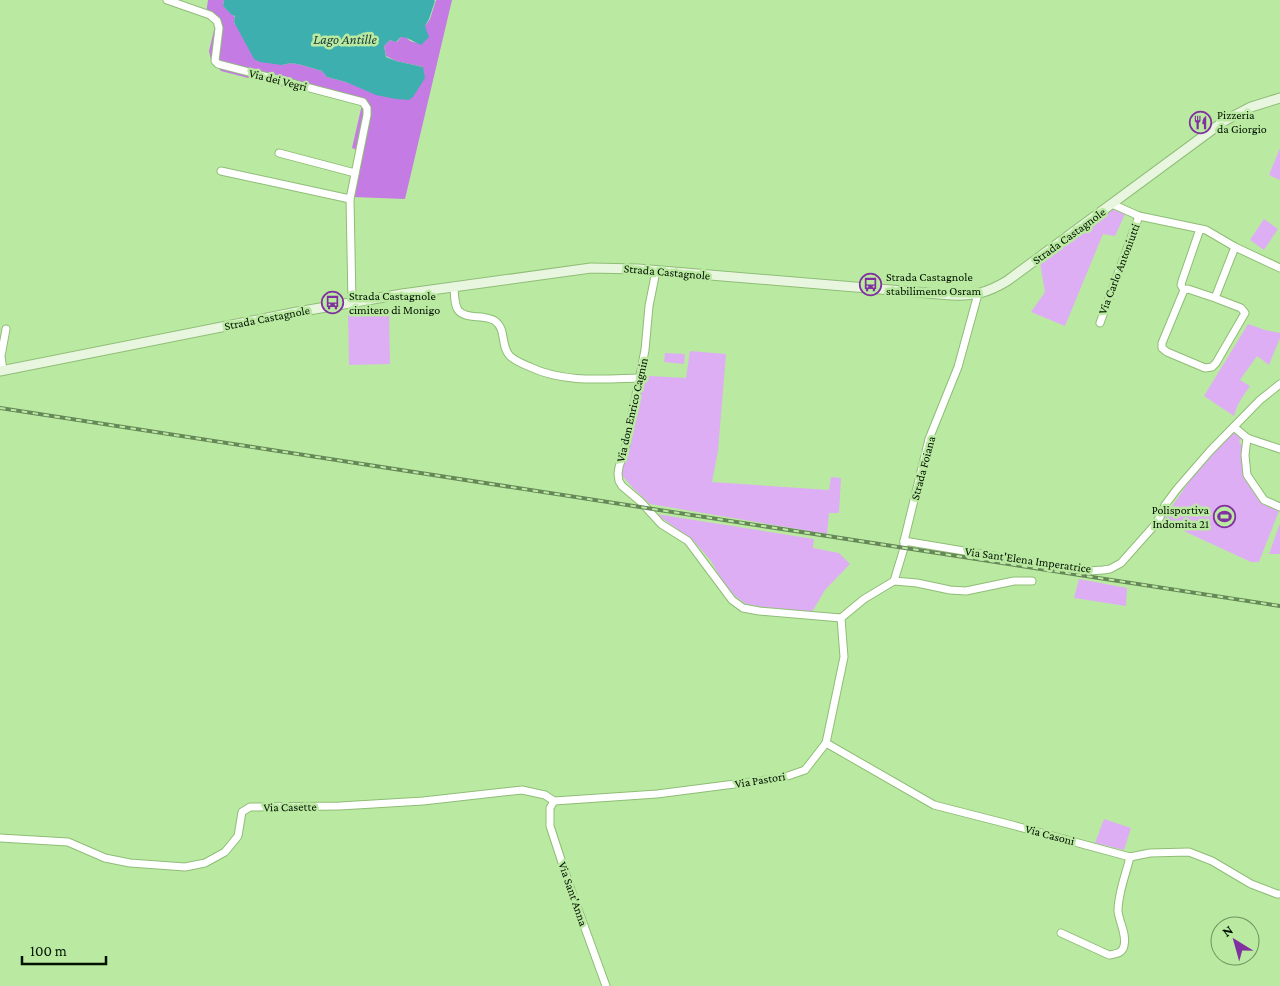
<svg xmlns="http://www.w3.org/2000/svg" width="1280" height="986" font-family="'Crimson Pro',serif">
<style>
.green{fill:#deaef4}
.forest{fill:#c57be4}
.water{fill:#3eafaf}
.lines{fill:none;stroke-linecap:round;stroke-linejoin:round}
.street-casing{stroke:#8fbd76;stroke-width:9}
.secondary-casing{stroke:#8fbd76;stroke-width:11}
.street{stroke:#fff;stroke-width:7}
.secondary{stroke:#e8f6e0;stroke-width:9}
.rail-casing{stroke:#668758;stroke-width:4}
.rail{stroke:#baeaa1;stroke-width:2;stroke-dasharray:5.5;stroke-linecap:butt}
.labels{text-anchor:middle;stroke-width:5;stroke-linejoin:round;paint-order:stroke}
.street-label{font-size:12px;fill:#021000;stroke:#baeaa1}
.poi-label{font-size:12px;fill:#021000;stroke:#baeaa1;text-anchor:start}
.water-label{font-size:14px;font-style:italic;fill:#183939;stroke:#baeaa1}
</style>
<rect width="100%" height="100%" fill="#baeaa1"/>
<g class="green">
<path d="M1280 148V180L1269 175Z"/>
<path d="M1111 209 1125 214 1115 236 1103 234 1065 326 1031 312 1045 292 1040 263Z"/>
<path d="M1264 219 1278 229 1264 250 1250 240Z"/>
<path d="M389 308 390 364 349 365 348 311Z"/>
<path d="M1248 324 1265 330 1280 333V338L1269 365 1257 356 1240 380 1250 386C1243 396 1237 404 1234 416L1204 396Z"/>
<path d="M690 351 726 354 718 451 712 482 829 490 831 477 841 478 839 513H829L827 534 650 504 633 488 620 473 639 378 650 376 686 378Z"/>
<path d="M665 353 685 354 684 364 664 362Z"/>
<path d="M1234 431 1242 437 1239 442 1243 446 1245 476 1261 501 1279 511 1259 562H1251L1162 521 1190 480Z"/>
<path d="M656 514 814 539 813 548 839 553 850 564 825 590 812 612 763 607 746 604 735 596 723 582 711 561 693 540Z"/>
<path d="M1280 523V554H1269Z"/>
<path d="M1079 579 1127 588 1126 606 1074 598Z"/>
<path d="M1104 819 1131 828 1124 850 1095 843Z"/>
</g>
<path class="forest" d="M208 0H224L223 6 235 17 234 23 282 65 291 63 302 65 322 71 327 77 346 82 357 86 423 67 396 61 386 56 384 46 390 40 397 42 401 37H406L410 41 421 44 425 26 430 19 436 0H452L405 199 353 197 357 150 352 148 363 100 295 85 284 87 221 71 211 60 209 51 216 22 206 14Z"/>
<path class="water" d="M224 0H434L435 1 429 19 425 26 429 37 421 45C414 42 408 37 401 37L396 42 390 40 384 46 386 57 396 61 423 67 425 78 413 97 409 100 396 99 376 95 346 82 327 77 322 71 302 65 291 63 282 65 260 62 254 59 234 22 235 16 232 15 223 6Z"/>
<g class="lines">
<defs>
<g id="street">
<path d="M167 0 210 15 217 21 219 28 215 61 218 64 363 102 367 108V115L350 199 352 302"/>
<path d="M279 153 355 173"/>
<path d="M221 171 350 199"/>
<path d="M1112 204 1139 216 1206 230 1235 247 1280 268"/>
<path d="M656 271 649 306 645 350 626 445 619 467 618 474 619 481 622 486 641 502 661 524 688 541 732 600 743 608 759 611 841 618"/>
<path d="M454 286C455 310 455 316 481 317 486 318 491 318 495 321 507 330 500 346 510 356 515 361 523 364 530 367 564 383 602 379 639 378"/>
<path d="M1184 290 1181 285 1182 281 1200 229"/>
<path d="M1215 298 1241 308 1245 313 1216 363 1212 367 1205 368 1167 352 1162 348V343L1184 290 1188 289 1215 298 1235 247"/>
<path d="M1100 323 1139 216"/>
<path d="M3 371 1 356 6 329"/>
<path d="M1234 427 1247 438 1280 449"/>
<path d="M1247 438 1245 455 1247 475 1264 500 1280 507"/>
<path d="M904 541 1036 563 1088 571 1103 570 1110 569 1121 563 1153 527 1160 517 1165 505 1177 489 1210 451 1260 400 1280 384"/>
<path d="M894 581 917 583 950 590 966 591 1014 581H1032"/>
<path d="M841 618 864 599 894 581 904 548V541L929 439 958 367 978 294"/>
<path d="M826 743 934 805 1012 825 1130 857 1150 853 1189 852 1212 861 1251 884 1277 894H1280"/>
<path d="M554 801 657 794 782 778 805 770 826 743 844 657 841 618"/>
<path d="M554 801 550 808V826L570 887 606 986"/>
<path d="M0 838 68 842 105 858 130 863 185 867 205 863 225 852 238 836 242 812 250 807 340 806 423 801 522 790 545 795 554 801"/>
<path d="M1061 933 1109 955C1115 954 1122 954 1124 946 1127 934 1119 922 1118 911 1118 893 1126 874 1130 857"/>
</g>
<path id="secondary" d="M0 371 297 312 402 294 591 268 638 269 951 295C974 296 987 293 1007 281L1224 121 1251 107 1280 98"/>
</defs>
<use href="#street" class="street-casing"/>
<use href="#secondary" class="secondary-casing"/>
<use href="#street" class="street"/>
<use href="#secondary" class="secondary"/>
<defs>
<path id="rail" d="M0 408 1280 606"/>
</defs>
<use href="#rail" class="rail-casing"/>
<use href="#rail" class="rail"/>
</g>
<defs>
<symbol id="restaurant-ring" viewBox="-11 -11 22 22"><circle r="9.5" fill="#baeaa1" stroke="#8130a0" stroke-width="1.5"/><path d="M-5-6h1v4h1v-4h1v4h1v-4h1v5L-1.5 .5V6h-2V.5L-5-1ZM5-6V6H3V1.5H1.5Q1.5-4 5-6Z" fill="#8130a0"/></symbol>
<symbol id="bus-ring" viewBox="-11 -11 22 22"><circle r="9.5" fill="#baeaa1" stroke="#8130a0" stroke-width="1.5"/><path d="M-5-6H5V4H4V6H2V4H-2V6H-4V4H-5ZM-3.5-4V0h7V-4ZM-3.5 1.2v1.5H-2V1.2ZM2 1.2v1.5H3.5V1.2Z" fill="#8130a0"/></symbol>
<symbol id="stadium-ring" viewBox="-11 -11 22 22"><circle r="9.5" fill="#baeaa1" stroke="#8130a0" stroke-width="1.5"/><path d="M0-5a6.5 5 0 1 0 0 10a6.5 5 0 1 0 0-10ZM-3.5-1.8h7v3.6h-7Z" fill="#8130a0"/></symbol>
</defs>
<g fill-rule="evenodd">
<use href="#restaurant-ring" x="1188" y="110" width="25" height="25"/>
<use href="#bus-ring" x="858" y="272" width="25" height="25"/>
<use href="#bus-ring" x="320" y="290" width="25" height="25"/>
<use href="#stadium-ring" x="1212" y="504" width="25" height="25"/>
</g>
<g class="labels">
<g class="street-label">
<text transform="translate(278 80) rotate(14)" y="4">Via dei Vegri</text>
<text transform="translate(1069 236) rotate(-36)" y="4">Strada Castagnole</text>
<text transform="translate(1119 269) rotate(-69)" y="4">Via Carlo Antoniutti</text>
<text transform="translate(667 272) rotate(5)" y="4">Strada Castagnole</text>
<text transform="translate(267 318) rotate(-11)" y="4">Strada Castagnole</text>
<text transform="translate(632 410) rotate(-77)" y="4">Via don Enrico Cagnin</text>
<text transform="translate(923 468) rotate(-75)" y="4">Strada Foiana</text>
<text transform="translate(1028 560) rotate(8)" y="4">Via Sant'Elena Imperatrice</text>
<text transform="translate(760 780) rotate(-9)" y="4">Via Pastori</text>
<text transform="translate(290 807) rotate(-1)" y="4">Via Casette</text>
<text transform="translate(1050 835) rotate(15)" y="4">Via Casoni</text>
<text transform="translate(573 894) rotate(71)" y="4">Via Sant'Anna</text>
</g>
<g class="poi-label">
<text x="1217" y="119">Pizzeria<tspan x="1217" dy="14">da Giorgio</tspan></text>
<text x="886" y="281">Strada Castagnole<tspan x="886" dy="14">stabilimento Osram</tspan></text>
<text x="349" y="300">Strada Castagnole<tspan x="349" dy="14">cimitero di Monigo</tspan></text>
<text x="1209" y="514" text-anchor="end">Polisportiva<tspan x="1209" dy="14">Indomita 21</tspan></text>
</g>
<g class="water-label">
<text x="345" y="44">Lago Antille</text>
</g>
</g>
<g transform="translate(1235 941) rotate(323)"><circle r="24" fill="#baeaa1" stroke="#709361"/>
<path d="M0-4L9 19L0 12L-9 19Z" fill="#8130a0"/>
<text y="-8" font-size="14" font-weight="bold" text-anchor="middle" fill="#021000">N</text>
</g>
<path d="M22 956v8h84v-8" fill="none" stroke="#021000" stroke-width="2.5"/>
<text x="30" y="956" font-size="15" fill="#021000" stroke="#baeaa1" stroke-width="4" paint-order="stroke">100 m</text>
</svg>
